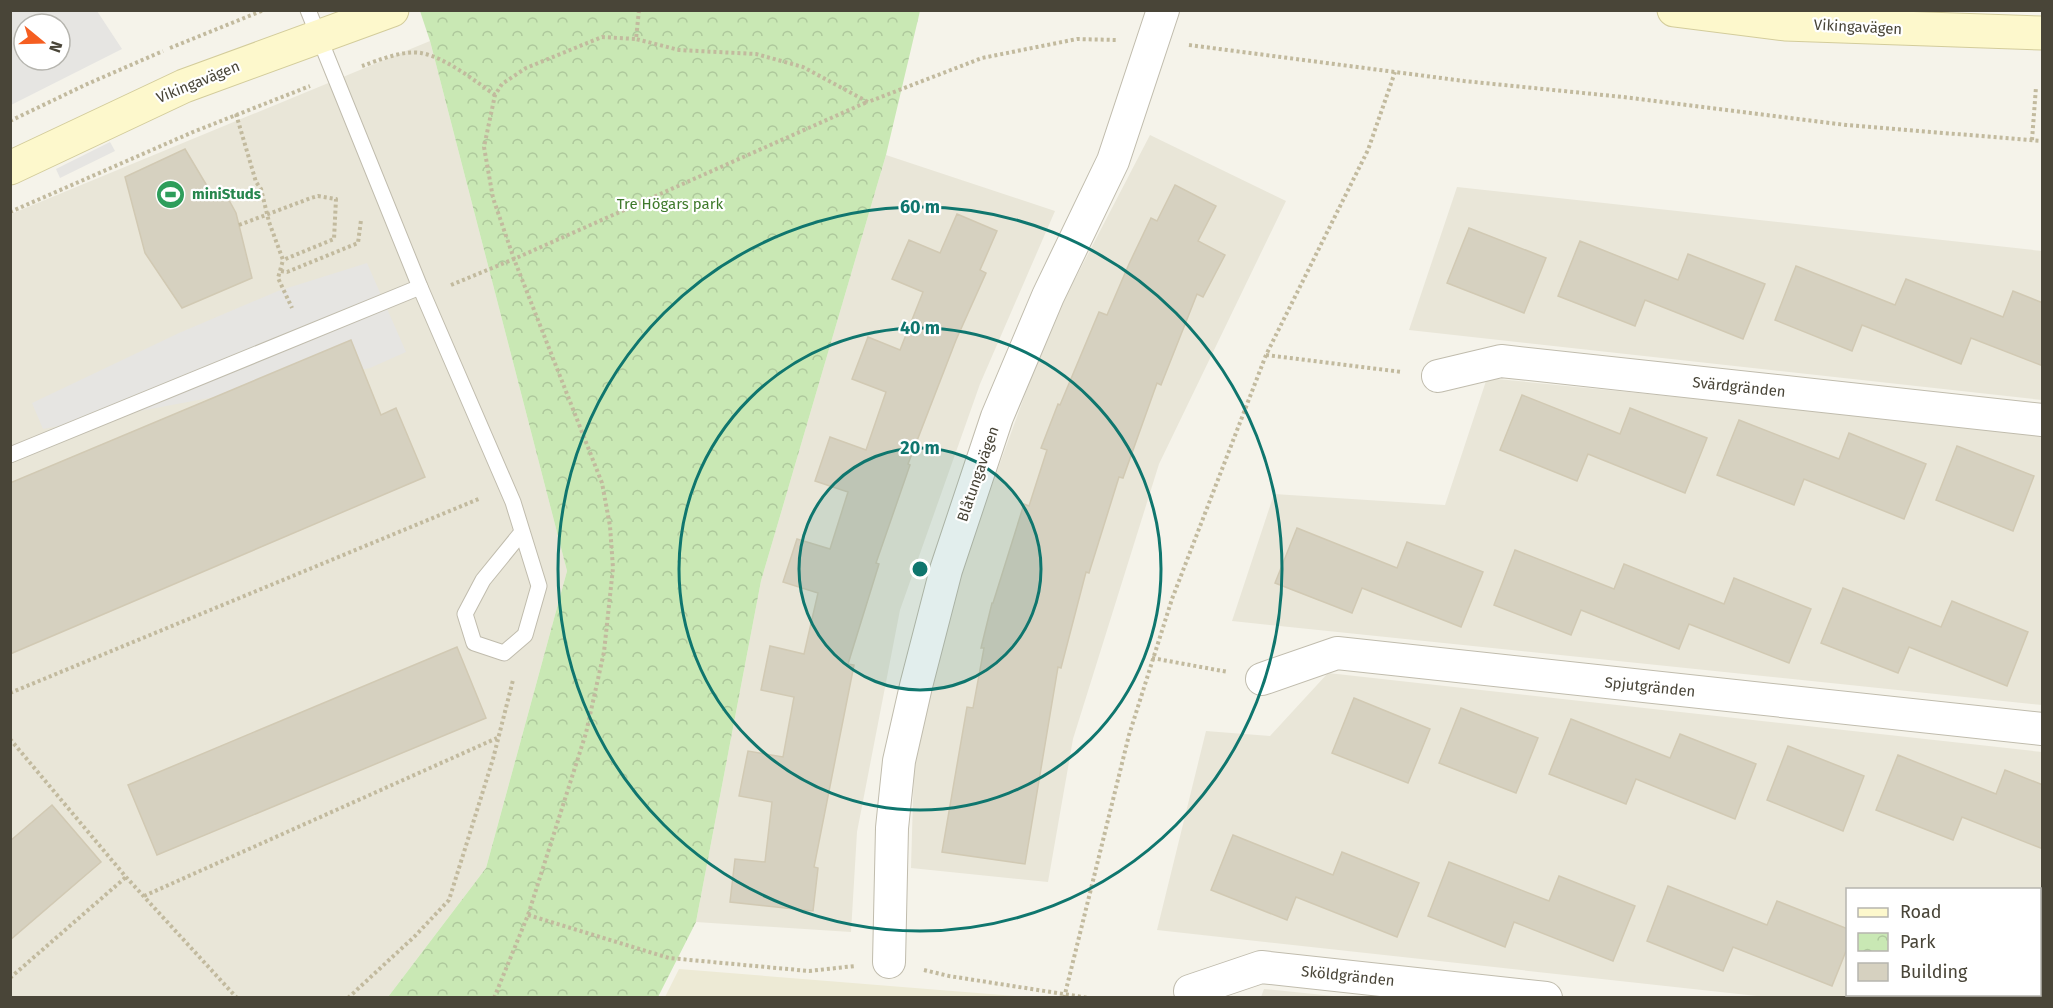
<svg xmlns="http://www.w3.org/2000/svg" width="2053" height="1008" font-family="'Fira Sans',sans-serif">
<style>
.residential{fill:#e9e6d8;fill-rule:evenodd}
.education{fill:#edead5}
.park{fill:url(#park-crowns)}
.parking{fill:#e6e5e2;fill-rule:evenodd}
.building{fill:#d6d1c0;stroke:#d1c9b3;stroke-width:1.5}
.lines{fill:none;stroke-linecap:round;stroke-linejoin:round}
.lane-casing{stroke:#c0bcad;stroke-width:17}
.street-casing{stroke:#c0bcad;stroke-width:34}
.secondary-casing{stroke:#d3cc9b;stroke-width:35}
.path{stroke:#c2ba9e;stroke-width:4;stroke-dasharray:3 3;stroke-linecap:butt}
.lane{stroke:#fff;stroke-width:15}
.street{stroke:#fff;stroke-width:32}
.secondary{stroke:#fdf8cc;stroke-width:33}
.ring{fill:none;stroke:#0f766e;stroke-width:3}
.labels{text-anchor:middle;stroke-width:4.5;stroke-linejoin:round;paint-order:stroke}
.street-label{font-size:15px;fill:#494538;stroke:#fff}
.leisure-label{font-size:15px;font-weight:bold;fill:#27864d;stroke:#fff;text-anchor:start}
.park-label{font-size:15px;fill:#3f7a2c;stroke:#fff}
.centre{fill:#0f766e;stroke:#fff;stroke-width:3}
.ring-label{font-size:18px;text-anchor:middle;font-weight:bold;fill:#0f766e;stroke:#fff;stroke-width:4.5;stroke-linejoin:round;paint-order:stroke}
</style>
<defs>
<pattern id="park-crowns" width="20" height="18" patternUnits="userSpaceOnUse" patternTransform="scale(1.5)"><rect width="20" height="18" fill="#c9e8b4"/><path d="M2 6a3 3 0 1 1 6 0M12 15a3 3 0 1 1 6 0" fill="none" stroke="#aec89c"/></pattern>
</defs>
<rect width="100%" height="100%" fill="#f5f3ea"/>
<g class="residential">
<path d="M430 41 567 571 486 868 388 997 11 998V214Z"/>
<path d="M1150 135 1286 201 1159 464 1073 739 1048 882 911 868 914 765 958 578 1049 329Z"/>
<path d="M886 155 1055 211 980 384 900 610 857 832 851 932 696 922 761 581Z"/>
<path d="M1457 187 2042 251V400L1409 330Z"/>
<path d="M1487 378 2042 433V705L1232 621 1274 494 1445 505Z"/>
<path d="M1328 673 2042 752V997H1766L1157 930 1206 731 1270 736ZM1848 890H2040V994H1848Z"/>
<path d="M1264 989 1343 997H1261Z"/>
</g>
<path class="education" d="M679 969 1028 997H665Z"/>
<path class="park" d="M420 11H920L886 155 761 581 696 922 658 997H388L486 868 567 571 430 41Z"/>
<g class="parking">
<path d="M11 10 97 11 122 49 11 105ZM24 24H60V60H24Z"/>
<path d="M110 142 115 151 60 178 56 169Z"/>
<path d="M367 263 406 352 370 368 43 429 32 403 179 333 278 291Z"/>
</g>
<g class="building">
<path d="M185 149 213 196 224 191 236 213 252 278 182 308 145 253 125 177Z"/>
<path d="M1175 185 1216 206 1198 241 1225 255 1203 297 1197 294 1161 385 1157 383 1123 478 1119 477 1089 573 1086 572 1061 668 1058 667 1025 864 942 852 967 707 973 708 984 648H981L992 603H993L1024 504 1029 506 1047 450 1041 448 1058 404 1060 405 1099 312 1107 315 1129 264 1151 218 1157 221Z"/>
<path d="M957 214 997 231 980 270 986 273 956 340 908 464 910 465 876 563 879 564 848 664 854 665 814 867 818 868 813 911 730 902 735 859 765 862 772 802 739 796 748 751 783 757 794 697 761 690 770 646 804 654 818 593 783 582 797 539 830 549 848 492 815 481 830 437 866 450 886 392 852 379 868 337 900 350 923 292 892 279 909 240 940 253Z"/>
<path d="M1469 228 1546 258 1524 313 1447 283Z"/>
<path d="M1580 241 1678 280 1688 254 1765 284 1743 339 1645 300 1635 326 1558 296Z"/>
<path d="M1796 266 1895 305 1906 279 2003 317 2013 291 2043 303V366L1971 338 1961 364 1862 325 1852 351 1775 320Z"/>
<path d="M351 340 381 415 396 408 425 477 10 654V483Z"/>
<path d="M1522 395 1620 434 1630 408 1707 438 1685 493 1588 454 1577 481 1500 450Z"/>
<path d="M1739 420 1839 459 1849 433 1926 464 1904 519 1804 479 1794 505 1717 475Z"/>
<path d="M1957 446 2034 476 2013 531 1936 500Z"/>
<path d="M1297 528 1397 568 1407 542 1483 572 1461 627 1362 588 1352 613 1275 583Z"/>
<path d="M1515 550 1614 589 1624 564 1724 604 1734 578 1811 609 1789 663 1689 624 1679 649 1581 610 1571 635 1494 605Z"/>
<path d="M1843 588 1941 627 1952 601 2028 632 2007 686 1909 647 1898 673 1821 643Z"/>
<path d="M457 647 486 718 157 855 128 785Z"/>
<path d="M1354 698 1430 729 1408 783 1332 753Z"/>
<path d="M1461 708 1538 738 1516 793 1439 763Z"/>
<path d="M1571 719 1670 758 1680 734 1756 764 1735 819 1636 779 1626 804 1549 774Z"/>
<path d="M1788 746 1864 776 1843 831 1767 800Z"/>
<path d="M1898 755 1996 794 2005 770 2043 785V849L1962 817 1953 840 1876 810Z"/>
<path d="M52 805 101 862 10 940V841Z"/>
<path d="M1233 835 1333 875 1342 852 1419 883 1397 937 1296 897 1287 920 1211 890Z"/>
<path d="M1449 862 1549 901 1559 876 1635 906 1613 961 1514 922 1505 947 1428 916Z"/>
<path d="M1668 886 1767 925 1777 901 1848 929V946L1832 986 1733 947 1723 971 1647 941Z"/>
</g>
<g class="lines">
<defs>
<g id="lane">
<path d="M308 10 420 287 513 502 539 586 525 635 504 653 474 643 465 614 483 580 522 532"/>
<path d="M10 455 420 287"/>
</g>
<g id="street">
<path d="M1438 376 1501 361 2042 420"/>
<path d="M1262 679 1337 653 2042 729"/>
<path d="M889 962 892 828 899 761 916 686 946 570 997 417 1048 296 1113 161 1163 10"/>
<path d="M1190 991 1261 967 1546 998"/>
</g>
<g id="secondary">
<path d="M1674 10 1785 24 2042 33"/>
<path d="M10 168 184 86 392 10"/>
</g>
</defs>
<use href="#lane" class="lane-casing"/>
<use href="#street" class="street-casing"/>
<use href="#secondary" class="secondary-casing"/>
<g class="path">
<path d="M639 10 636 39 679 50 756 54 803 67 868 102 982 58 1077 39 1116 40"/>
<path d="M1189 45 1464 81 1623 97 1846 125 2042 141"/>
<path d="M170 48 264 10"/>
<path d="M362 66C379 60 403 50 421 53 445 57 475 81 495 95"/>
<path d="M236 114 256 182 261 189 269 222 283 260 278 278 292 308"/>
<path d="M10 121 85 85 163 51"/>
<path d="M2032 140 2036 87"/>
<path d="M10 212 193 132 310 86"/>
<path d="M239 225 311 198 318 196 336 199 334 239 283 260"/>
<path d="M281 271 287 272 358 243 361 220"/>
<path d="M451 285 514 259 867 102"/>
<path d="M1266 355 1402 372"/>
<path d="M1152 658 1228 672"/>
<path d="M10 693 481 498"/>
<path d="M10 739 126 877 237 998"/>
<path d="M144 896 497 738"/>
<path d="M528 915 669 958 809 971 855 966"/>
<path d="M924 970 949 976 1089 998"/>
<path d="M10 978 126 877"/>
<path d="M348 998 415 936 449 900 493 759 513 680"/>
<path d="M494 998 528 915 586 733 604 652 613 568 610 526 602 483 514 259 493 198 484 147 495 95 502 84 526 68 602 37 636 39"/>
<path d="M1064 998 1129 735 1172 599 1266 355 1368 150 1395 72"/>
</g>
<use href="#lane" class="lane"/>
<use href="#street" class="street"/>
<use href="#secondary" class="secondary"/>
</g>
<circle cx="920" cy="569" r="121" fill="#0f766e" fill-opacity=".12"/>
<g class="ring">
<circle cx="920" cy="569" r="121"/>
<circle cx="920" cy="569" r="241"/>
<circle cx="920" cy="569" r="362"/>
</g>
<defs>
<symbol id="stadium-disc" viewBox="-11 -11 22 22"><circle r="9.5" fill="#2e9e5b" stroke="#fff"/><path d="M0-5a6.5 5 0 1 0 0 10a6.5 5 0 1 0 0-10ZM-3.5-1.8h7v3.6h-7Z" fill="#fff"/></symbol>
</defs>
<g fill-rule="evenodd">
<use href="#stadium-disc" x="154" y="178" width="33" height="33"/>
</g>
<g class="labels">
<g class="street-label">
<text transform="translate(1858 27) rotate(3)" y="5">Vikingavägen</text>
<text transform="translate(198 82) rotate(-22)" y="5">Vikingavägen</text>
<text transform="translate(1739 387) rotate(6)" y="5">Svärdgränden</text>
<text transform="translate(978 474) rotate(-71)" y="5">Blåtungavägen</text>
<text transform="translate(1650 687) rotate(6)" y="5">Spjutgränden</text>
<text transform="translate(1348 976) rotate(6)" y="5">Sköldgränden</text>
</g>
<g class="leisure-label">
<text x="192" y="199">miniStuds</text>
</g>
<g class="park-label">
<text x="670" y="209">Tre Högars park</text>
</g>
</g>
<circle cx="920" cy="569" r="9" class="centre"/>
<g class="ring-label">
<text x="920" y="213">60 m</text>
<text x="920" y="334">40 m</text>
<text x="920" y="454">20 m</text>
</g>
<rect width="2053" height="1008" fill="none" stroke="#494538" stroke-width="24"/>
<rect x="1846" y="888" width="195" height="108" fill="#ffffff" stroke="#b6b5af" stroke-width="1.5"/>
<rect x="1858" y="908" width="30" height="9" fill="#fdf8cc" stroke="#b6b5af" stroke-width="1.5"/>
<text x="1900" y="918" font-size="18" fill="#494538">Road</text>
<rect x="1858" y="933" width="30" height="18" fill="url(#park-crowns)" stroke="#b6b5af" stroke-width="1.5"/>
<text x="1900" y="948" font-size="18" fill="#494538">Park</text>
<rect x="1858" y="963" width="30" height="18" fill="#d6d1c0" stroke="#b6b5af" stroke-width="1.5"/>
<text x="1900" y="978" font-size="18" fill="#494538">Building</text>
<g transform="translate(42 42) rotate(109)"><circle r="28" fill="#ffffff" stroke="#b6b5af" stroke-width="1.5"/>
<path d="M0-4.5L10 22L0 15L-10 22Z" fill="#f55e21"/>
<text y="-9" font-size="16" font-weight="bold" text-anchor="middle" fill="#494538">N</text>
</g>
</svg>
